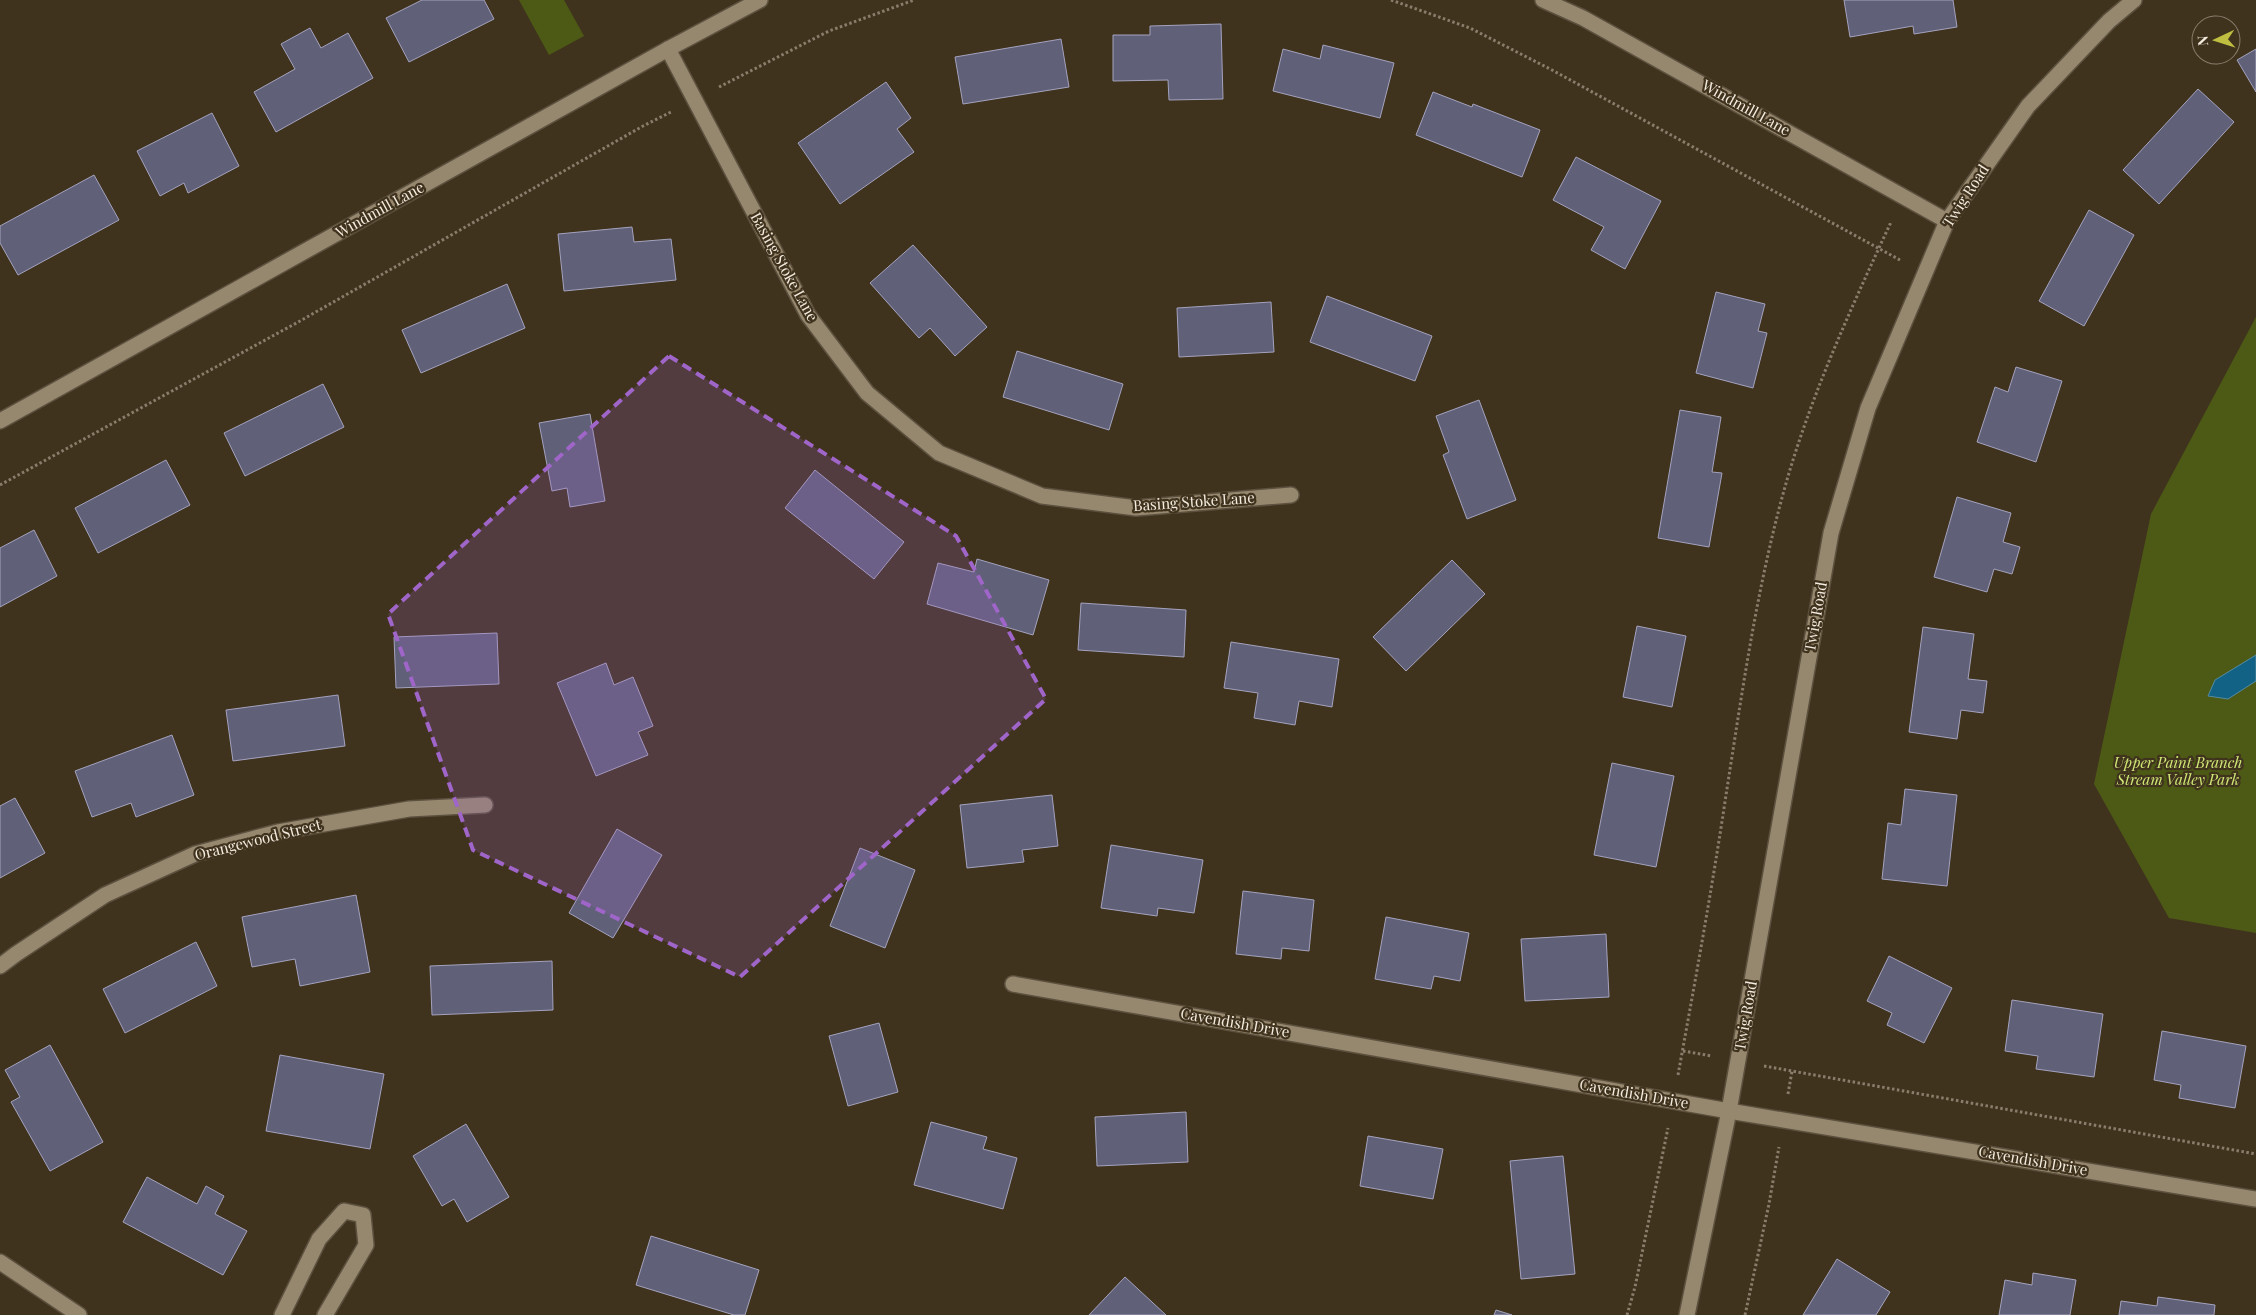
<svg xmlns="http://www.w3.org/2000/svg" width="2256" height="1315" font-family="'Playfair Display',serif">
<style>
.green{fill:#4d5a15}
.water{fill:#116285;stroke:#558ba0}
.building{fill:#616079;stroke:#a4a3be}
.lines{fill:none;stroke-linecap:round;stroke-linejoin:round}
.minor-casing{stroke:#5c513e;stroke-width:18}
.path{stroke:#897e6c;stroke-width:3;stroke-dasharray:2.5 2.5;stroke-linecap:butt}
.minor{stroke:#96876f;stroke-width:15}
.marked{fill:#9f65c8;fill-opacity:0.2;stroke:#9f65c8;stroke-width:4;stroke-dasharray:10 6;stroke-linejoin:round}
.labels{text-anchor:middle;stroke-width:4.5;stroke-linejoin:round;paint-order:stroke}
.street-label{font-size:15px;fill:#f3ebde;stroke:#40331e}
.park-label{font-size:15px;font-style:italic;fill:#d0e975;stroke:#40331e}
</style>
<rect width="100%" height="100%" fill="#40331e"/>
<g class="green">
<path d="M519 0H564L584 36 549 55Z"/>
<path d="M2256 317V933L2169 918 2094 784 2151 514Z"/>
</g>
<path class="water" d="M2256 655V681L2228 699 2208 696 2215 680Z"/>
<g class="building">
<path d="M422 0H484L494 19 409 62 386 18Z"/>
<path d="M1844 0H1953L1957 27 1914 34 1913 26 1850 37Z"/>
<path d="M1221 24 1223 99 1169 100 1168 80 1113 81V35H1150V26Z"/>
<path d="M310 28 321 48 348 33 373 78 276 132 254 92 295 69 281 44Z"/>
<path d="M1061 39 1069 87 963 104 955 57Z"/>
<path d="M1323 45 1394 63 1380 118 1273 91 1283 49 1320 59Z"/>
<path d="M2256 49V92L2237 60Z"/>
<path d="M886 82 911 118 897 129 914 152 840 204 798 143Z"/>
<path d="M2198 89 2234 122 2159 204 2123 170Z"/>
<path d="M1433 92 1472 107 1473 104 1540 130 1522 177 1416 135Z"/>
<path d="M212 113 239 166 188 193 184 183 160 196 137 151Z"/>
<path d="M1576 157 1661 201 1625 269 1591 250 1604 227 1553 200Z"/>
<path d="M94 175 119 220 18 275 0 243V226Z"/>
<path d="M2089 210 2134 235 2084 326 2039 301Z"/>
<path d="M632 227 634 242 671 239 676 280 564 291 558 234Z"/>
<path d="M913 245 987 327 955 356 930 328 919 338 870 283Z"/>
<path d="M507 284 525 328 421 373 402 330Z"/>
<path d="M1716 292 1765 304 1758 331 1767 333 1753 388 1696 373Z"/>
<path d="M1327 296 1432 336 1415 381 1310 342Z"/>
<path d="M1271 302 1274 352 1179 357 1177 308Z"/>
<path d="M1017 351 1123 384 1109 430 1003 397Z"/>
<path d="M2016 367 2062 381 2036 462 1977 442 1995 387 2008 392Z"/>
<path d="M323 384 344 427 245 476 224 433Z"/>
<path d="M1479 400 1516 500 1467 519 1443 455 1449 452 1436 416Z"/>
<path d="M1680 410 1721 417 1712 472 1722 473 1709 547 1658 538Z"/>
<path d="M590 414 605 501 570 507 567 488 552 491 539 423Z"/>
<path d="M166 460 190 505 98 553 75 508Z"/>
<path d="M815 470 904 542 874 579 785 508Z"/>
<path d="M1957 497 2011 513 2003 542 2020 547 2012 574 1994 569 1987 592 1934 577Z"/>
<path d="M34 530 57 576 0 607V548Z"/>
<path d="M977 559 1049 580 1033 635 927 604 938 563 974 572Z"/>
<path d="M1452 560 1485 594 1406 671 1373 637Z"/>
<path d="M1081 603 1186 610 1184 657 1078 650Z"/>
<path d="M1637 626 1686 636 1672 707 1623 697Z"/>
<path d="M1923 627 1974 634 1968 679 1987 681 1983 713 1961 710 1957 739 1909 732Z"/>
<path d="M497 633 499 684 396 688 394 637Z"/>
<path d="M1231 642 1339 659 1332 707 1299 701 1295 725 1254 718 1258 693 1224 688Z"/>
<path d="M606 663 614 685 633 677 653 726 638 732 648 755 596 776 557 683Z"/>
<path d="M338 695 345 746 233 761 226 710Z"/>
<path d="M172 735 194 795 136 817 131 803 92 817 75 771Z"/>
<path d="M1612 763 1674 776 1656 867 1594 855Z"/>
<path d="M1905 789 1957 795 1947 886 1882 879 1888 823 1901 825Z"/>
<path d="M1052 795 1058 846 1022 850 1024 862 967 868 960 805Z"/>
<path d="M15 798 45 853 0 878V806Z"/>
<path d="M617 829 662 855 613 938 569 913Z"/>
<path d="M1111 845 1203 860 1194 913 1158 908 1157 916 1101 908Z"/>
<path d="M860 848 915 870 885 948 830 926Z"/>
<path d="M1243 891 1314 900 1309 951 1282 948 1281 959 1236 954Z"/>
<path d="M356 895 370 972 300 986 295 959 252 967 242 917Z"/>
<path d="M1386 917 1469 933 1460 981 1434 976 1431 989 1375 979Z"/>
<path d="M1606 934 1609 997 1525 1001 1521 939Z"/>
<path d="M196 942 217 986 125 1033 103 989Z"/>
<path d="M1889 956 1952 988 1924 1043 1887 1025 1892 1013 1867 1001Z"/>
<path d="M552 961 553 1010 432 1015 430 966Z"/>
<path d="M2012 1000 2103 1014 2094 1077 2036 1069 2038 1056 2005 1051Z"/>
<path d="M879 1023 898 1092 848 1106 829 1036Z"/>
<path d="M2162 1031 2246 1046 2235 1108 2179 1098 2181 1085 2154 1080Z"/>
<path d="M50 1045 103 1142 50 1171 11 1102 20 1097 5 1070Z"/>
<path d="M280 1055 384 1074 370 1149 266 1131Z"/>
<path d="M1186 1112 1188 1162 1097 1166 1095 1117Z"/>
<path d="M931 1122 987 1137 983 1149 1017 1158 1003 1209 914 1185Z"/>
<path d="M466 1124 509 1197 467 1222 454 1199 442 1206 413 1156Z"/>
<path d="M1368 1136 1443 1149 1433 1199 1360 1186Z"/>
<path d="M1563 1156 1575 1274 1521 1279 1510 1161Z"/>
<path d="M147 1177 197 1204 206 1186 224 1196 215 1214 247 1231 223 1275 123 1222Z"/>
<path d="M651 1236 759 1270 745 1315H734L636 1285Z"/>
<path d="M1837 1259 1890 1292 1876 1315H1803Z"/>
<path d="M2033 1273 2076 1280 2070 1315H1999L2005 1280 2032 1285Z"/>
<path d="M1125 1277 1166 1315H1089Z"/>
<path d="M2158 1297 2215 1305 2214 1315H2119L2121 1301 2157 1306Z"/>
<path d="M1496 1310 1512 1315H1494Z"/>
</g>
<g class="lines">
<defs>
<g id="minor">
<path d="M1543 0 1583 18 1947 221"/>
<path d="M668 49 808 315 867 393 939 453 1042 496 1136 508 1291 495"/>
<path d="M0 421 668 49 760 0"/>
<path d="M0 966 16 954 105 895 195 854 278 832 409 809 485 805"/>
<path d="M1013 984 1729 1111 2256 1199"/>
<path d="M0 1262 79 1315"/>
<path d="M282 1315 319 1239 344 1211 363 1215 366 1245 325 1315"/>
<path d="M1687 1315 1729 1111 1831 533 1868 408 1947 221 2028 106 2109 21 2134 0"/>
</g>
</defs>
<use href="#minor" class="minor-casing"/>
<g class="path">
<path d="M1391 0 1470 28 1552 70 1900 260"/>
<path d="M719 87 829 31 914 0"/>
<path d="M0 485 300 321 643 126 671 112"/>
<path d="M1683 1051 1712 1056"/>
<path d="M1764 1066 2256 1154"/>
<path d="M1678 1075C1695 982 1712 889 1726 795 1743 687 1758 578 1789 473 1815 386 1853 304 1891 222"/>
<path d="M1788 1094 1792 1071"/>
<path d="M1627 1315 1635 1287 1668 1128"/>
<path d="M1745 1315 1769 1204 1779 1147"/>
</g>
<use href="#minor" class="minor"/>
</g>
<path class="marked" d="M669 356 956 536 1046 699 740 977 473 850 388 614Z"/>
<g class="labels">
<g class="street-label">
<text transform="translate(1746 108) rotate(29)" y="5">Windmill Lane</text>
<text transform="translate(1966 196) rotate(-57)" y="5">Twig Road</text>
<text transform="translate(380 210) rotate(-29)" y="5">Windmill Lane</text>
<text transform="translate(784 267) rotate(61)" y="5">Basing Stoke Lane</text>
<text transform="translate(1194 502) rotate(-4)" y="5">Basing Stoke Lane</text>
<text transform="translate(1816 617) rotate(-80)" y="5">Twig Road</text>
<text transform="translate(258 840) rotate(-14)" y="5">Orangewood Street</text>
<text transform="translate(1746 1016) rotate(-80)" y="5">Twig Road</text>
<text transform="translate(1235 1023) rotate(10)" y="5">Cavendish Drive</text>
<text transform="translate(1634 1094) rotate(10)" y="5">Cavendish Drive</text>
<text transform="translate(2033 1161) rotate(10)" y="5">Cavendish Drive</text>
</g>
<g class="park-label">
<text x="2178" y="768">Upper Paint Branch<tspan x="2178" dy="17">Stream Valley Park</tspan></text>
</g>
</g>
<g transform="translate(2216 40) rotate(266)"><circle r="24" fill="#40331e" stroke="#887d6b"/>
<path d="M0-4L9 19L0 12L-9 19Z" fill="#bfbe41"/>
<text y="-8" font-size="14" font-weight="bold" text-anchor="middle" fill="#f3ebde">N</text>
</g>
</svg>
